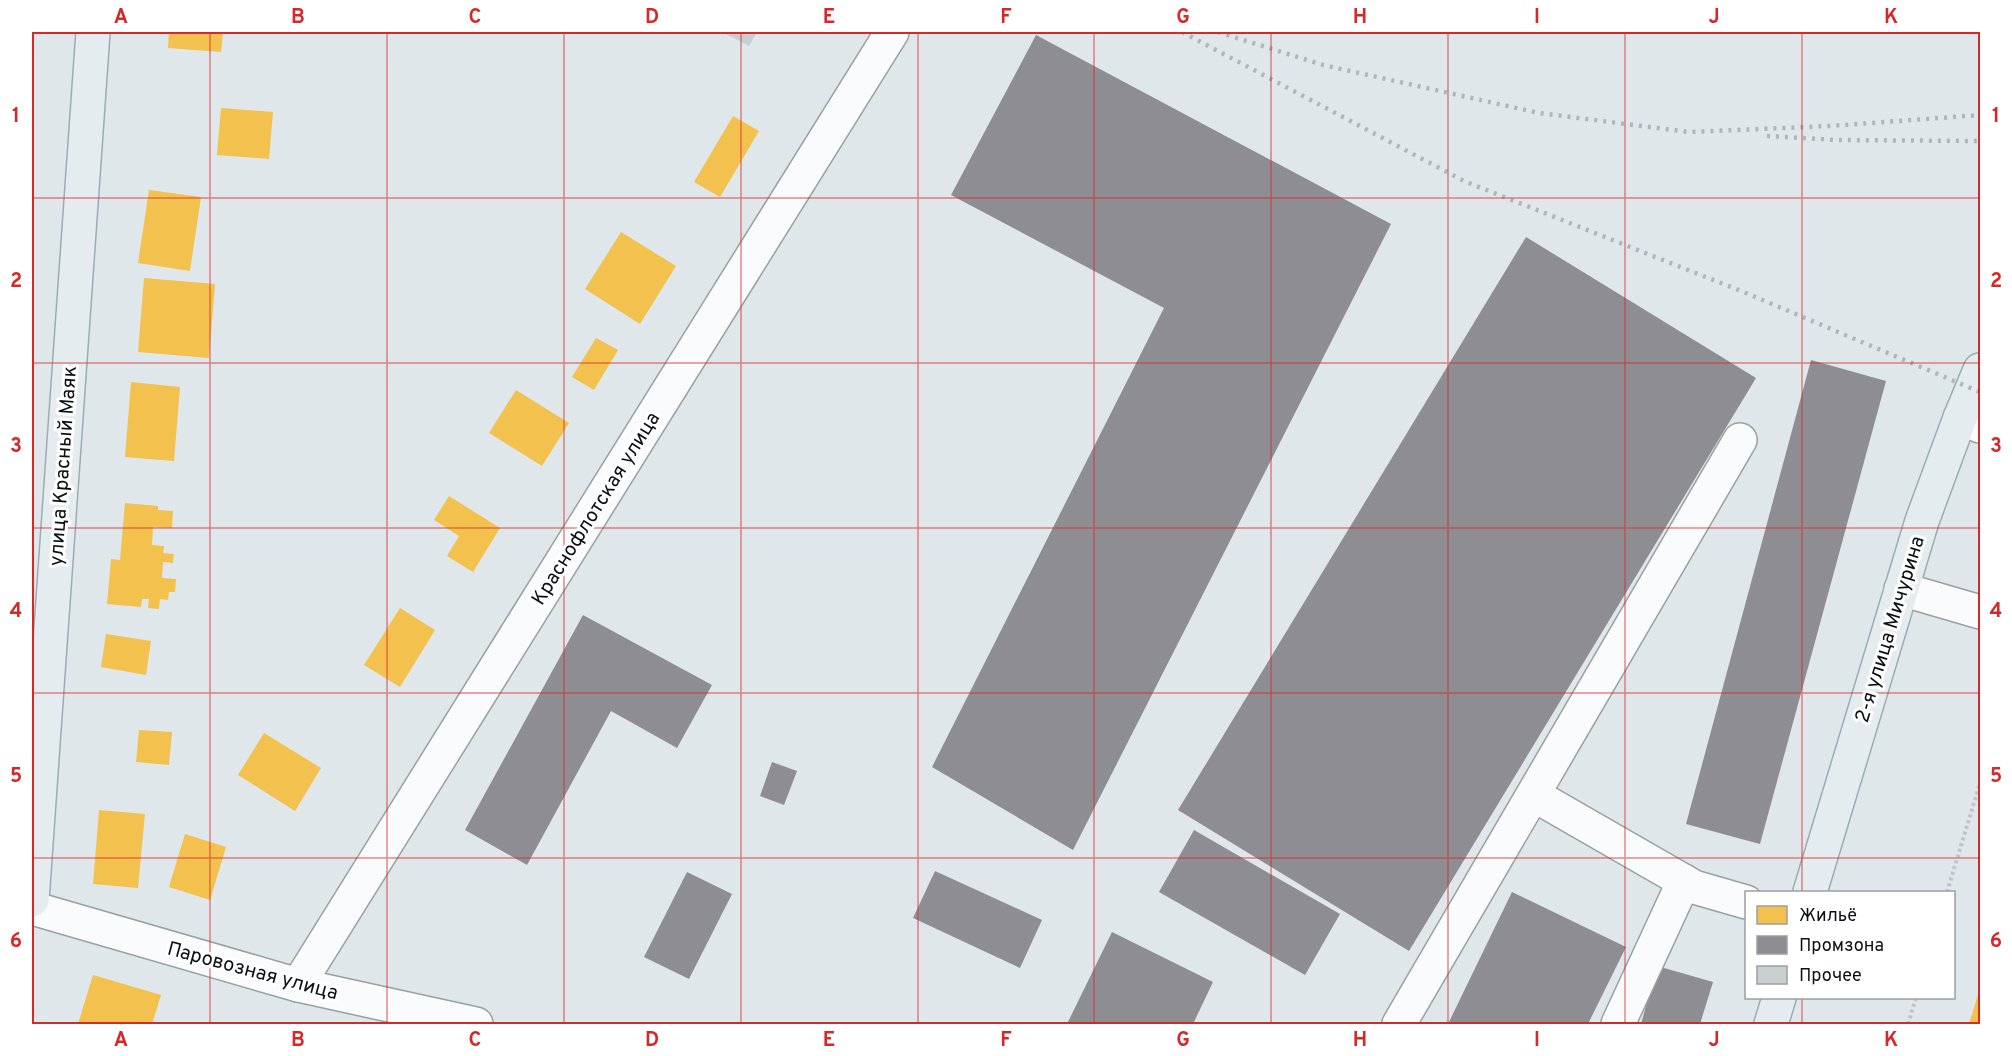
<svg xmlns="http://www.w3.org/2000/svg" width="2012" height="1056" font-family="Overpass,sans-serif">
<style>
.homes{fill:#f2c14e}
.industry{fill:#8d8d92}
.building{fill:#c8cfd1}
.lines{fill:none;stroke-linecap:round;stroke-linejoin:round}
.minor-casing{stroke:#9aa0a2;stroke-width:36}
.major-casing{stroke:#9bacb2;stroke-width:36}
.path{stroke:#c2c4c6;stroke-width:4;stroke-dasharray:3 3;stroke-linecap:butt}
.minor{stroke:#fafbfc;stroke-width:33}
.major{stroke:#e4ecf0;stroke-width:33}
.rail{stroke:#b3b5b5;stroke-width:4.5;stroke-dasharray:3 6;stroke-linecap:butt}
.grid{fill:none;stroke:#d62828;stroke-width:1.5;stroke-opacity:0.55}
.labels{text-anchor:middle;stroke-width:6;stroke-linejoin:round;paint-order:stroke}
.street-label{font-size:20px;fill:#0b1012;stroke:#fff}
.neatline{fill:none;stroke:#d62828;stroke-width:2}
.grid-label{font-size:20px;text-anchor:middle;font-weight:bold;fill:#d62828}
</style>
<rect width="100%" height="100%" fill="#dfe7ea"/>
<g class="homes">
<path d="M169 32H223L221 52 168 48Z"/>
<path d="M221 108 273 112 269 159 217 155Z"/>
<path d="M733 116 759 131 720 197 694 182Z"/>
<path d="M149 190 201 197 190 271 138 263Z"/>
<path d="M621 232 676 266 640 324 585 289Z"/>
<path d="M144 278 215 284 209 358 138 352Z"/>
<path d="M596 338 618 350 594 390 572 377Z"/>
<path d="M131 382 180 387 174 461 125 457Z"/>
<path d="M516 390 569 423 542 466 489 433Z"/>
<path d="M449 496 500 528 473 572 447 556 459 536 434 520Z"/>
<path d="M125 503 158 506V510L173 511 172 528 153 527 152 545 164 546 163 553 174 554 173 563 163 562 162 578 176 579 175 592H169L168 600 160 599 159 609 148 608 149 599H142L141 607 107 604 111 559 120 560Z"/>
<path d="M400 608 435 630 400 687 364 665Z"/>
<path d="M106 634 151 641 146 675 101 667Z"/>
<path d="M139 730 172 732 169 765 136 762Z"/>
<path d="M264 733 321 768 295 811 238 775Z"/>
<path d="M99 810 145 814 138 888 93 884Z"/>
<path d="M185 834 226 847 210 900 169 887Z"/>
<path d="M93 975 161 995 152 1024H78Z"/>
<path d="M1980 988V1024H1969Z"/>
</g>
<g class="industry">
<path d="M1036 35 1391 224 1073 850 932 767 1164 308 951 195Z"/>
<path d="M1526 237 1756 378 1409 951 1178 810Z"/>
<path d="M1811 360 1886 381 1760 844 1686 824Z"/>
<path d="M583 615 712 685 677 748 611 711 527 865 465 830Z"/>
<path d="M772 762 797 771 784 805 760 796Z"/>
<path d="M1194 830 1340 914 1305 975 1159 892Z"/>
<path d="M935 871 1042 920 1020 968 913 918Z"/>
<path d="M687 872 732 894 689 979 644 957Z"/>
<path d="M1512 892 1626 947 1588 1024H1448Z"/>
<path d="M1112 932 1213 982 1193 1024H1067Z"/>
<path d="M1657 966 1713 982 1700 1024H1641Z"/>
</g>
<path class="building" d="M722 32H757L749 46Z"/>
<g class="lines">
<defs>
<g id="minor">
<path d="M1960 418 1980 426"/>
<path d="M1901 589 1980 612"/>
<path d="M1534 795 1694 887 1746 902"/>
<path d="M32 908 298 985 476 1024"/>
<path d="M298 985 892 32"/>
<path d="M1399 1024 1740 440"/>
<path d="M1618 1024 1684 881"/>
</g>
<g id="major">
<path d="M1810 892 1922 521 1960 418 1980 370"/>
<path d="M32 900 93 32"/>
<path d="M1771 1024 1779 998"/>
</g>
</defs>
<use href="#minor" class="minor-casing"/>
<use href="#major" class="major-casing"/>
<g class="path">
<path d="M1947 892 1980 783"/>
<path d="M1908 1024 1916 998"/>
</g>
<use href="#minor" class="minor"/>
<use href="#major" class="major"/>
<g class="rail">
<path d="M1182 32 1464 181 1746 293 1980 392"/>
<path d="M1218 32 1323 65 1539 113 1689 132 1830 126 1980 115"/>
<path d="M1767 136 1836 140 1980 141"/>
</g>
</g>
<path class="grid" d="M210 32V1024M387 32V1024M564 32V1024M741 32V1024M918 32V1024M1094 32V1024M1271 32V1024M1448 32V1024M1625 32V1024M1802 32V892M32 198H1980M32 363H1980M32 528H1980M32 693H1980M32 858H1980M1802 998V1024"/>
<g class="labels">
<g class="street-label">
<text transform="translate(62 466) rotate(-86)" y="7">улица Красный Маяк</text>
<text transform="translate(595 508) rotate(-58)" y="7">Краснофлотская улица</text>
<text transform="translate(1889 629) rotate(-73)" y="7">2-я улица Мичурина</text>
<text transform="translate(253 970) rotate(15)" y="7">Паровозная улица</text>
</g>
</g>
<rect width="2012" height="1056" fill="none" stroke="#ffffff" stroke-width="66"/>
<rect x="1745" y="891" width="210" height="108" fill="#ffffff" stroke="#9d9fa0" stroke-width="1.5"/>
<rect x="1757" y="906" width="30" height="18" fill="#f2c14e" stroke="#9d9fa0" stroke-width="1.5"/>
<text x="1799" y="921" font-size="18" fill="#0b1012">Жильё</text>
<rect x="1757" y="936" width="30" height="18" fill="#8d8d92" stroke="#9d9fa0" stroke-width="1.5"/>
<text x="1799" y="951" font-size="18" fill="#0b1012">Промзона</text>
<rect x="1757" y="966" width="30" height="18" fill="#c8cfd1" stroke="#9d9fa0" stroke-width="1.5"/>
<text x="1799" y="981" font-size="18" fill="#0b1012">Прочее</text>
<rect x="33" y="33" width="1946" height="990" class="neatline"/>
<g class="grid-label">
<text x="121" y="23">A</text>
<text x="298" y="23">B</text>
<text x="475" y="23">C</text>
<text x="652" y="23">D</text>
<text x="829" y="23">E</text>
<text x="1006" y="23">F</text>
<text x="1183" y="23">G</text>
<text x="1360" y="23">H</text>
<text x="1537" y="23">I</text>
<text x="1714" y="23">J</text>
<text x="1891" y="23">K</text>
<text x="16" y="122">1</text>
<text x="1996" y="122">1</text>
<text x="16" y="287">2</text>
<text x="1996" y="287">2</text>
<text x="16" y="452">3</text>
<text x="1996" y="452">3</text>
<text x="16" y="617">4</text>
<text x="1996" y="617">4</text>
<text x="16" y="782">5</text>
<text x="1996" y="782">5</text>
<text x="16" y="947">6</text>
<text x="1996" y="947">6</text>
<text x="121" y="1046">A</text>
<text x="298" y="1046">B</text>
<text x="475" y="1046">C</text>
<text x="652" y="1046">D</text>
<text x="829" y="1046">E</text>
<text x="1006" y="1046">F</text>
<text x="1183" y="1046">G</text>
<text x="1360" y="1046">H</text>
<text x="1537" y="1046">I</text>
<text x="1714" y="1046">J</text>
<text x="1891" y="1046">K</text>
</g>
</svg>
